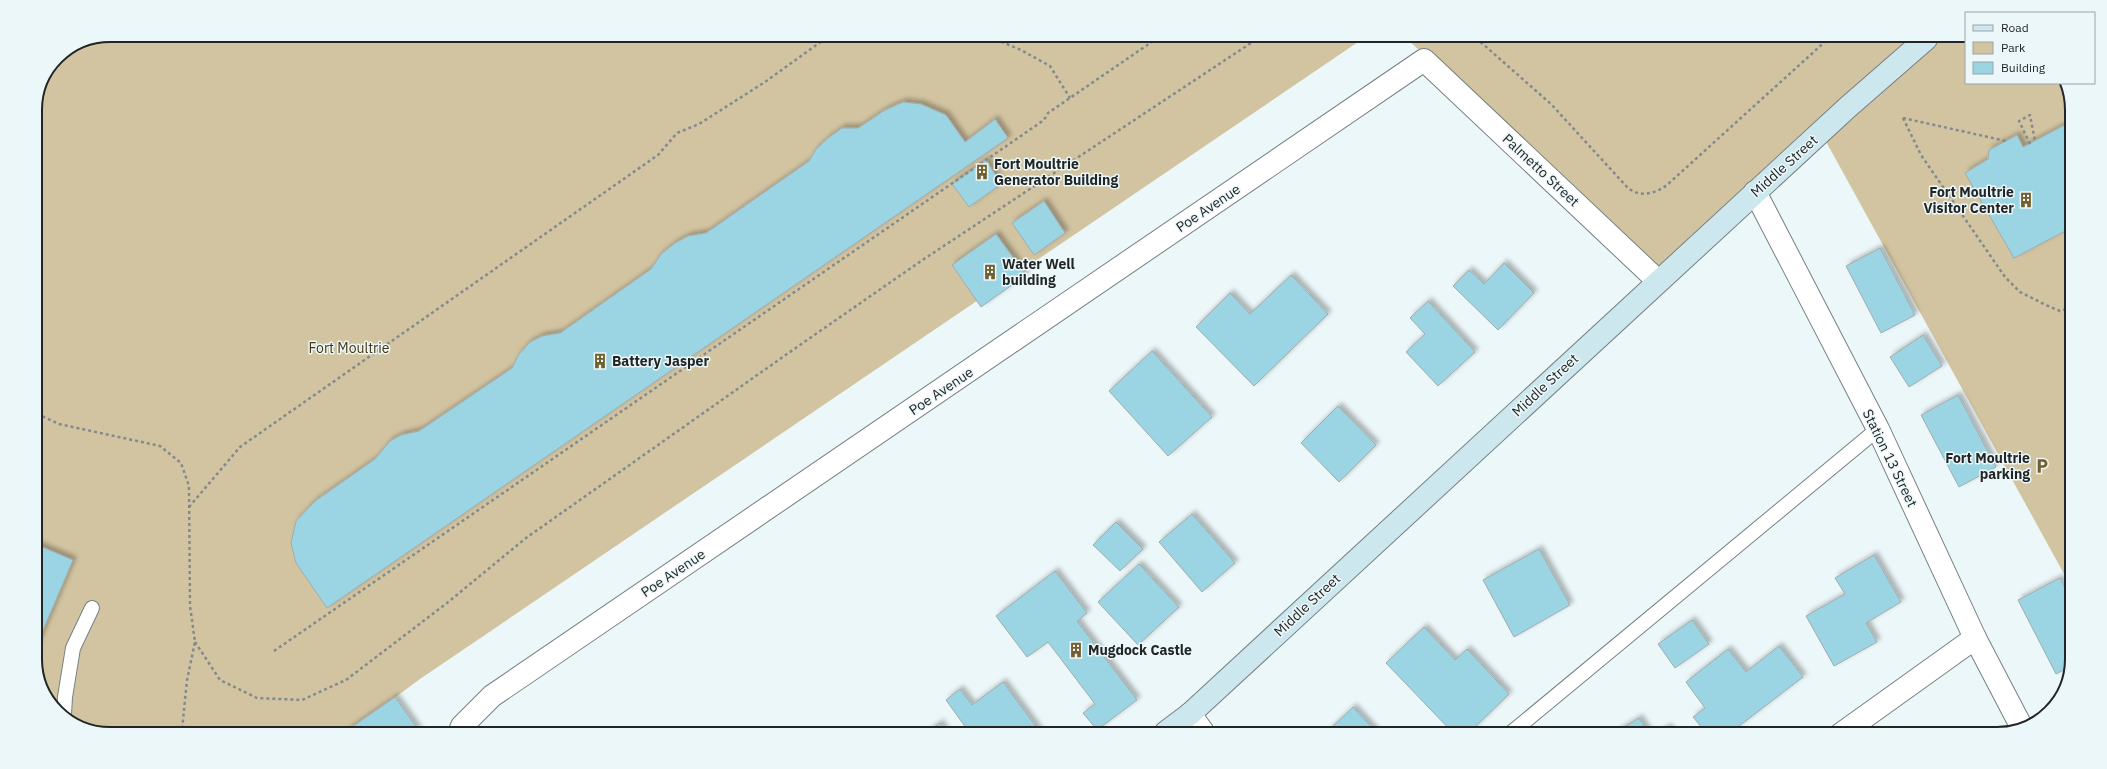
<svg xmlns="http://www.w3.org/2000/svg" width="2107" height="769" font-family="'IBM Plex Sans',sans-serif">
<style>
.green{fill:#d2c4a1}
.building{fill:#9bd5e3;stroke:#a1abad;filter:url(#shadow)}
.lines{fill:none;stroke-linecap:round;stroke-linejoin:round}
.lane-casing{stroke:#768082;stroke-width:16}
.street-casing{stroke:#768082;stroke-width:24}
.secondary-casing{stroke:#768082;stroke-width:24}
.path{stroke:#838a8c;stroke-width:2.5;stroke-dasharray:3 3;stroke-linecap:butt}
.lane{stroke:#fff;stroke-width:14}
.street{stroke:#fff;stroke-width:22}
.secondary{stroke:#cce7ed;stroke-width:22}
.labels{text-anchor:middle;stroke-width:3;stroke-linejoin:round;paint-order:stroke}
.poi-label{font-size:14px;font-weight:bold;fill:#212526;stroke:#ecf7f9;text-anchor:start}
.street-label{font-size:14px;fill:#212526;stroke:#ecf7f9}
.park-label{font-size:14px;fill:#443612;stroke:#ecf7f9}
.rim{fill:none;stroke:#212526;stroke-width:2}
</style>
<defs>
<filter id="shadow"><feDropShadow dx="3.5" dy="-3.5" stdDeviation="2" flood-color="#0004"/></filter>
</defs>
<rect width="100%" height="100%" fill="#ecf7f9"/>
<g class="green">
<path d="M111 35 1364 38 420 679 350 731 86 730 51 705 35 664V106L57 57 82 41Z"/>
<path d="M1406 38 1966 39V83H2063L2072 105 2069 583 1818 127 1659 272Z"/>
</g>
<g class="building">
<path d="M903 102 921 104 946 115 965 142 995 119 1008 138 327 608 296 563 291 543 296 521 315 501 375 459 390 441 401 435 419 431 512 368 519 354 530 342 542 336 560 333 651 269 661 254 675 243 688 236 706 233 809 161 816 149 828 138 842 128H858L885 110Z"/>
<path d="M2072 121 2071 228 2014 258 1965 173 1988 159 1989 150 2017 135 2023 147Z"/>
<path d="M986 160 1001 184 969 207 952 184Z"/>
<path d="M1044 201 1065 233 1034 255 1012 223Z"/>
<path d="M996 234 1026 275 981 307 952 265Z"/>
<path d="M1880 248 1915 315 1881 333 1846 266Z"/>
<path d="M1504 263 1534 293 1498 330 1453 286 1469 270 1484 284Z"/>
<path d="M1291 275 1328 314 1254 386 1196 327 1230 293 1250 314Z"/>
<path d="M1428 301 1475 352 1438 386 1406 352 1425 334 1410 318Z"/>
<path d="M1923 335 1942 366 1909 387 1890 357Z"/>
<path d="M1152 351 1212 417 1168 456 1109 391Z"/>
<path d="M1958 395 1996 467 1959 487 1921 415Z"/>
<path d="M1338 406 1376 445 1339 482 1301 443Z"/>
<path d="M1192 514 1235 563 1202 592 1159 542Z"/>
<path d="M1116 522 1143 549 1120 571 1093 545Z"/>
<path d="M35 544 73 560 35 649Z"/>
<path d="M1539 549 1570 605 1514 637 1483 580Z"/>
<path d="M1874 555 1901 602 1866 623 1877 642 1834 666 1806 616 1845 594 1835 578Z"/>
<path d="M1139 564 1179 607 1138 645 1098 602Z"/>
<path d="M1055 571 1087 613 1077 621 1137 700 1097 730 1083 713 1095 704 1048 642 1027 657 996 616Z"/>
<path d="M2060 578 2069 596 2068 624 2066 625 2068 628V668L2056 674 2018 600Z"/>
<path d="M1692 620 1709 644 1675 668 1658 644Z"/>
<path d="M1424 627 1455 660 1467 649 1509 694 1469 733H1453L1386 663Z"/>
<path d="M1779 646 1803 677 1730 733H1706L1693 717 1705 708 1686 682 1728 649 1746 672Z"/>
<path d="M1003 682 1040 732H969L946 700 960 689 972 705Z"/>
<path d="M395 697 419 731H346Z"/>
<path d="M1353 707 1377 733H1326Z"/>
<path d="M1639 718 1649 733H1614Z"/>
<path d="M940 723 946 732H927Z"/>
<path d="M1668 727 1672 733H1658Z"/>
</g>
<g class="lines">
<defs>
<g id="lane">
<path d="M64 714 65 697 73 648 92 608"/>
<path d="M1511 733 1878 429"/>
</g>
<g id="street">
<path d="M1755 192 1878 429 1975 638 2021 726"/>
<path d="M1190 714 1203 732"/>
<path d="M460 731 462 726 492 696 1424 60 1658 281"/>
<path d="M1841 734 1975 638"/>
</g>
<path id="secondary" d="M1166 732 1190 714 1848 107 1926 39"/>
</defs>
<use href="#lane" class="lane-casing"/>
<use href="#street" class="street-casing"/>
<use href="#secondary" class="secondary-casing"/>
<g class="path">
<path d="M990 37 1021 50 1050 66 1070 98"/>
<path d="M1476 38 1551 104 1627 187C1639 198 1655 194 1667 185L1828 39"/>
<path d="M1903 118 1921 155 2005 277 2020 292 2048 306 2060 311 2071 308"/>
<path d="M1903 118 2006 141"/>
<path d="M2030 144 2019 121 2030 115 2035 141"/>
<path d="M37 414 59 424 160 446 181 463 189 486 190 606 195 642 187 680 182 730"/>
<path d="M189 507 240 447 658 155 677 133 699 124 765 82 829 36"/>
<path d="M195 642 220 680 257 698 302 700 346 680 447 603 526 538 797 347 921 261 1260 37"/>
<path d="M274 651 1044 120 1048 113 1159 37"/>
</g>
<use href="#lane" class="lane"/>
<use href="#street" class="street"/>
<use href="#secondary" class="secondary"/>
</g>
<defs>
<symbol id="building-bare" viewBox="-9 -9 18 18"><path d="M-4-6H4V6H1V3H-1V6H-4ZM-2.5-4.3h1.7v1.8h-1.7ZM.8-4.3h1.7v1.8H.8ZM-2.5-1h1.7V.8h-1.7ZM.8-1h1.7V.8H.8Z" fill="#725f2d" stroke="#ecf7f9" stroke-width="2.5" paint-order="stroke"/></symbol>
<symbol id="parking-bare" viewBox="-9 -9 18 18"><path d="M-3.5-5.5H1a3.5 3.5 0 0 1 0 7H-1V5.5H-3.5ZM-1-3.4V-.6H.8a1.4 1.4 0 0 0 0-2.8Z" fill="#725f2d" stroke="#ecf7f9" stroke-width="2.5" paint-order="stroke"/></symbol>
</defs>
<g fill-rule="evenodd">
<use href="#building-bare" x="971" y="161" width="22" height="22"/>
<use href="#building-bare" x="2015" y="189" width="22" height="22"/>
<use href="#building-bare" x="979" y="261" width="22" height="22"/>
<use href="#building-bare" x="589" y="350" width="22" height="22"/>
<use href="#parking-bare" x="2031" y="455" width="22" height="22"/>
<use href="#building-bare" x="1065" y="639" width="22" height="22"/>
</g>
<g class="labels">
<g class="poi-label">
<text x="994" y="169">Fort Moultrie<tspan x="994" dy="16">Generator Building</tspan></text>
<text x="2014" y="197" text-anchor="end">Fort Moultrie<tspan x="2014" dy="16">Visitor Center</tspan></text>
<text x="1002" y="269">Water Well<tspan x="1002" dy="16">building</tspan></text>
<text x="612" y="366">Battery Jasper</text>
<text x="2030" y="463" text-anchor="end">Fort Moultrie<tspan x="2030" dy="16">parking</tspan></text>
<text x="1088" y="655">Mugdock Castle</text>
</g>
<g class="street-label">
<text transform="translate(1784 166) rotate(-42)" y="5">Middle Street</text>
<text transform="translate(1541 170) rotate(43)" y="5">Palmetto Street</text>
<text transform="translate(1208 208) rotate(-34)" y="5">Poe Avenue</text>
<text transform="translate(1545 385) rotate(-43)" y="5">Middle Street</text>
<text transform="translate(941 391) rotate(-34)" y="5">Poe Avenue</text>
<text transform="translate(1890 458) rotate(64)" y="5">Station 13 Street</text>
<text transform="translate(673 573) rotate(-34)" y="5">Poe Avenue</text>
<text transform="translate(1307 605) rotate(-43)" y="5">Middle Street</text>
</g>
<g class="park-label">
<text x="349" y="353">Fort Moultrie</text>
</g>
</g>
<path d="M0 0H2107V769H0ZM110 42H1997A68 68 0 0 1 2065 110V659A68 68 0 0 1 1997 727H110A68 68 0 0 1 42 659V110A68 68 0 0 1 110 42Z" fill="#ecf7f9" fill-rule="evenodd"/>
<path class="rim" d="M110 42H1997A68 68 0 0 1 2065 110V659A68 68 0 0 1 1997 727H110A68 68 0 0 1 42 659V110A68 68 0 0 1 110 42Z"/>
<rect x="1965" y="12" width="130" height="72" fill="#ecf7f9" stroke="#9ba3a5"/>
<rect x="1973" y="25" width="20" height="6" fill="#cce7ed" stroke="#9ba3a5"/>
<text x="2001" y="32" font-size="12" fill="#212526">Road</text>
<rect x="1973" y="42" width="20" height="12" fill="#d2c4a1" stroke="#9ba3a5"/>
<text x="2001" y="52" font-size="12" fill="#212526">Park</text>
<rect x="1973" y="62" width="20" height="12" fill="#9bd5e3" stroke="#9ba3a5"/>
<text x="2001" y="72" font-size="12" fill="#212526">Building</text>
</svg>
